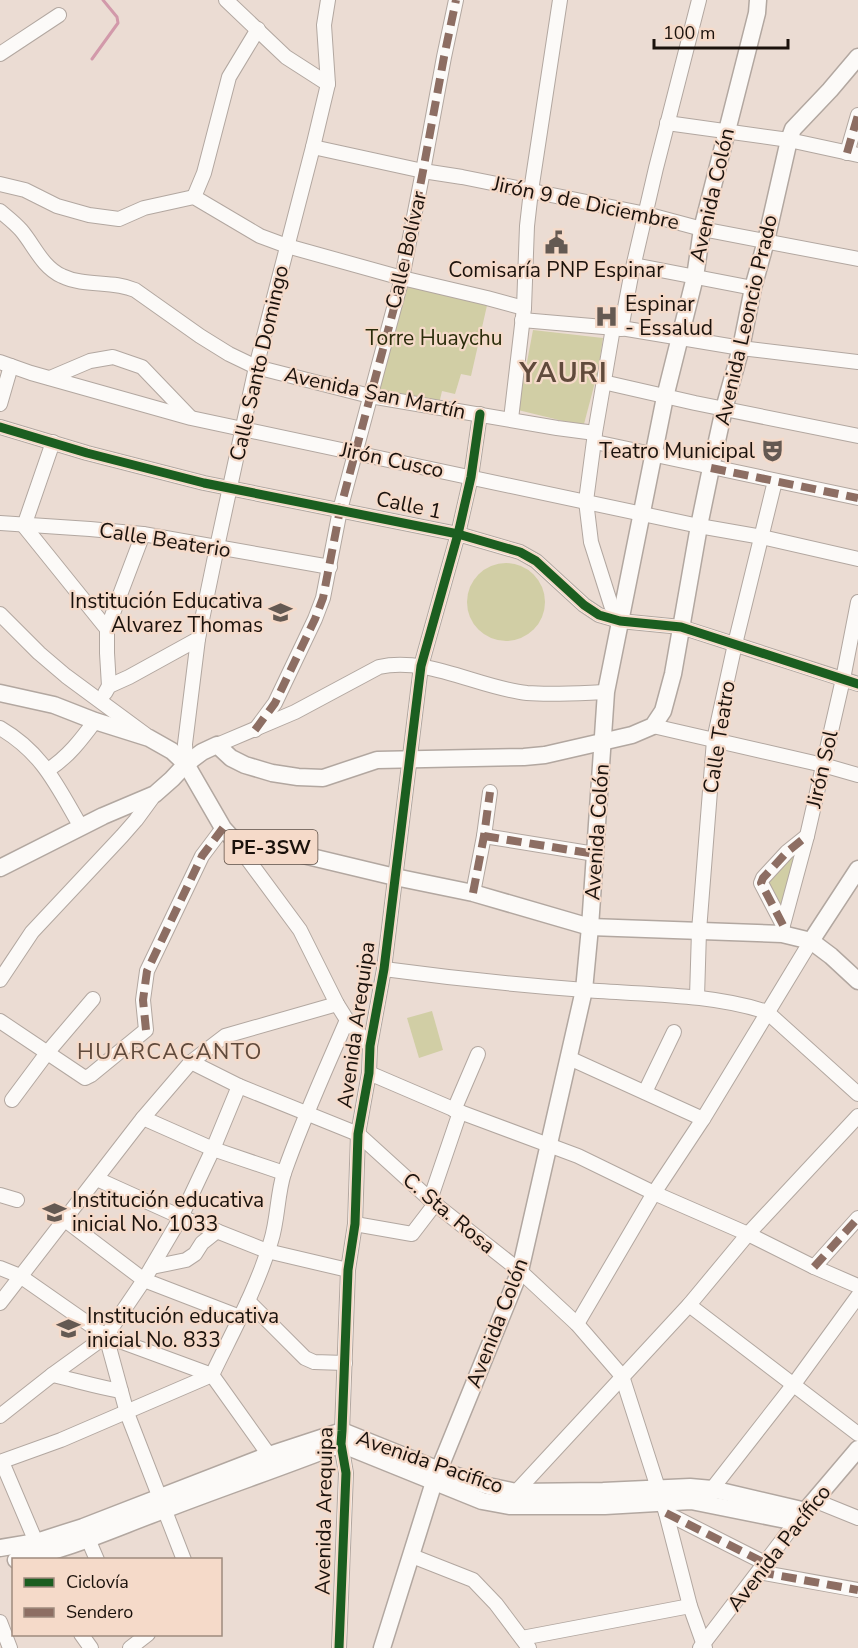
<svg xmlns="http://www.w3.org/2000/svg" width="858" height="1648" font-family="'Nunito Sans',sans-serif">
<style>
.green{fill:#d1cea5}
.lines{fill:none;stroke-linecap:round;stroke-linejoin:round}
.stream{stroke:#d299aa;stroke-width:3}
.minor-casing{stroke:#b2a7a0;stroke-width:16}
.major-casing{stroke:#b2a7a0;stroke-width:19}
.minor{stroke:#fcfaf8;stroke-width:14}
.major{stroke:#fcfaf8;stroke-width:16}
.quiet{stroke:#8d6e63;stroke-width:8;stroke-dasharray:15 8;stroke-linecap:butt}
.cycleway-casing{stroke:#f5dac9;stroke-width:13}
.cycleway{stroke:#1b5e20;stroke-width:9}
.labels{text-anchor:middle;stroke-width:4.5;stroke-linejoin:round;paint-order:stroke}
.shield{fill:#f5dac9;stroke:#5c4e45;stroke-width:1.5}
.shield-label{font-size:20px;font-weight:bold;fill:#1b120c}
.street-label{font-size:21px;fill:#1b120c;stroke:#f5dac9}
.poi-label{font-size:21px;fill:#1b120c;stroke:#f5dac9;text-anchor:start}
.park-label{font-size:21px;fill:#2a2c0a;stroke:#f5dac9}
.neighbourhood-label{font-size:22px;letter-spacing:1.5px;fill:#604a3c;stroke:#f5dac9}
.district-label{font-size:27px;font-weight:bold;letter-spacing:1.5px;fill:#604a3c;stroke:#f5dac9}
</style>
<rect width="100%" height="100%" fill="#ebdcd3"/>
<g class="green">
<path d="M403 282 488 301 471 376 461 374 455 394 442 391 439 404 375 395Z"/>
<path d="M533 330 603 338 598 371 584 424 563 421 518 410Z"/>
<circle cx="506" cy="602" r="39"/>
<path d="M802 844 783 913 763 883Z"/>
<path d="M432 1011 443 1050 419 1058 407 1018Z"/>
</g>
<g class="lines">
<path class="stream" d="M92 59 118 23 117 17 103 0"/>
<defs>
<g id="minor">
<path d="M226 0 286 57 328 84"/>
<path d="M0 54 59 15"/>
<path d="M667 123 789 140 858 155"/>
<path d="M313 147 423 171 462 177 646 214 702 229 858 259"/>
<path d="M847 153 858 115"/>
<path d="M0 184 25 190 57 206 89 215 119 219 144 208 194 197 260 236 287 246 402 278 487 298 524 308"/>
<path d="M194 197 204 173 229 77 258 29"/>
<path d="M0 211C7 217 15 223 21 230 34 245 42 267 62 276 85 287 112 280 135 290L200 336 229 354 256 367 370 396 557 428 595 433"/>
<path d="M634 265 753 288"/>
<path d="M522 320 627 329 741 348 858 362"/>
<path d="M613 328 595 433 586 501 591 542 611 605 620 621"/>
<path d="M621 329 631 276 656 168 699 0"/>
<path d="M0 362 31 373 191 418 699 526 762 537 858 559"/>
<path d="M50 378 90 361 113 357 142 367 190 417"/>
<path d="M603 382 695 403 858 436"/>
<path d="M0 404 11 366"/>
<path d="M511 419 524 308 527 226 531 191 560 0"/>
<path d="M0 427 87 453 204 483 458 534 520 552 536 561 584 605 599 615 620 621 681 627 858 684"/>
<path d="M53 442 24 526 107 629"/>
<path d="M595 442 858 498"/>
<path d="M0 523 90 529 143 534 330 567"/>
<path d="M0 614 39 653 66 676 146 735"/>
<path d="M109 686 107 653V629L143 534"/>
<path d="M105 693 109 686 129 677 198 639"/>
<path d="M653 726 823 765 858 775"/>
<path d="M0 728C43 753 57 786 81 827"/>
<path d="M255 730 275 703 315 619 323 598 340 510 402 278 423 171 444 57 456 0"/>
<path d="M217 745 295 712 379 667C427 656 479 688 527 693 553 695 580 693 606 692"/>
<path d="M186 764 185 744 198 639 217 547 256 367 313 147 328 84 324 25 328 0"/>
<path d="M48 770C68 757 81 740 95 721"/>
<path d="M484 836 595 854"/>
<path d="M232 838 300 930 337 1004 347 1020 370 1046"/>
<path d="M473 893 484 836 490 792"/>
<path d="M783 925 761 883 763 878 787 852 807 836"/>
<path d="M782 934 783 925 807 836 843 679 858 602"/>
<path d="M384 969C451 978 518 985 585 990 645 995 709 993 767 1012L858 1094"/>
<path d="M0 980 32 932 122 836 136 820 155 794"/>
<path d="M697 997 699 931 714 740 735 644 775 481"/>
<path d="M0 1021 85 1078 91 1075 146 1030 143 1000 147 971 202 856 223 828"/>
<path d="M569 1058 703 1119"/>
<path d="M191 1062 239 1086 358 1134 435 1204 520 1271 577 1324 622 1376 666 1513 690 1606 705 1648"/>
<path d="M369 1073 460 1112 578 1156 654 1193 748 1234 814 1267 858 1286"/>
<path d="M645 1092 674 1032"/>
<path d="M12 1100 47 1053 93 999"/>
<path d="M454 1110 478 1054"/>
<path d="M143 1118 213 1149 284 1173"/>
<path d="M97 1179 181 1217 267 1251 348 1270"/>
<path d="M0 1195 17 1200"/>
<path d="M430 1200 460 1112"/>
<path d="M65 1220 144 1280 240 1317"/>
<path d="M355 1224 412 1234 435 1204"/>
<path d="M152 1267 186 1260 195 1254 202 1243 217 1231"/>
<path d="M814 1267 858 1218"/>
<path d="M0 1268 20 1276 106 1336 212 1375 269 1455 273 1463"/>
<path d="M248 1301 305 1358 314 1362 345 1363"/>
<path d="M0 1303 143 1118 191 1062 225 1036 337 1004"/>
<path d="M689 1305 858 1434"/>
<path d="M577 1324 654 1193 703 1119 811 941"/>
<path d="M106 1336 127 1413 184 1560"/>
<path d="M52 1375C75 1380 97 1387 121 1391"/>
<path d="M0 1416 52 1375 106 1336 144 1280 181 1217 213 1149 239 1086"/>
<path d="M0 1462 61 1440 212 1375C233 1331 257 1288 271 1241 278 1219 277 1195 284 1173 302 1121 325 1071 347 1020"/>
<path d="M2 1462 36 1542 38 1552"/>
<path d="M709 1496 712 1489 794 1384 858 1296"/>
<path d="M513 1498 516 1492 689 1305 748 1234 858 1116"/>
<path d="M816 1501 858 1518"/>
<path d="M666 1513 765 1563"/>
<path d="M85 1532 97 1560"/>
<path d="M412 1556 473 1580 496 1604 529 1648"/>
<path d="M759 1572 858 1590"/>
<path d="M0 1622 10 1648"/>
<path d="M81 1634 91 1648"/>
<path d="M522 1638 690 1606"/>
<path d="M130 1648 148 1634"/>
<path d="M339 1648 346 1473 341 1444 342 1431 348 1270 355 1224 358 1134 369 1073 370 1046 384 969 421 666 458 534 471 477 480 414"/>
<path d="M700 1648 796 1522"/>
</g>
<g id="major">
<path d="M0 693 54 705 95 721 149 738 172 751 186 764 223 828 232 838 395 877 473 893 590 927 782 934 811 941 831 956 858 981"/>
<path d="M0 868 103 816 155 794 172 779 186 764 202 752 217 745 231 758 245 765 272 773 298 777 323 778 377 760 524 757 545 755 632 735 653 726 663 711 673 674 699 526 711 468 724 409 741 348 753 288 766 241 789 140 793 129 830 90 858 57"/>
<path d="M811 941 858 869"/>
<path d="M0 1548 36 1542 83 1527 269 1455 342 1431 439 1470 488 1486 516 1492 603 1491 690 1487 712 1489 806 1511"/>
<path d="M16 1560C68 1550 115 1528 164 1510 223 1487 283 1467 341 1444L482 1501 509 1506H605L691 1501 796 1522 858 1449"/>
<path d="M382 1648 434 1482 520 1271 584 990 590 927 606 692 665 397 695 277 702 229 757 13 758 0"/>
</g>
</defs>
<use href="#minor" class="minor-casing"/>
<use href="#major" class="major-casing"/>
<use href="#minor" class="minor"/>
<use href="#major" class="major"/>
<g class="quiet">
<path d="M847 153 858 115"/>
<path d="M711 468 858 498"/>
<path d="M255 730 275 703 315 619 323 598 340 510 402 278 423 171 444 57 456 0"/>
<path d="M484 836 595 854"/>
<path d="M473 893 484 836 490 792"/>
<path d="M783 925 761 883 763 878 787 852 807 836"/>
<path d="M146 1030 143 1000 147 971 202 856 223 828"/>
<path d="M814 1267 858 1218"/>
<path d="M666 1513 765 1563"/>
<path d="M759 1572 858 1590"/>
</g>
<defs>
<g id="cycleway">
<path d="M0 427 87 453 204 483 458 534 520 552 536 561 584 605 599 615 620 621 681 627 858 684"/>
<path d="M339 1648 346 1473 341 1444 342 1431 348 1270 355 1224 358 1134 369 1073 370 1046 384 969 421 666 458 534 471 477 480 414"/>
</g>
</defs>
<use href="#cycleway" class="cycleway-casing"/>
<use href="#cycleway" class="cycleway"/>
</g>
<defs>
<symbol id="civic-bare" viewBox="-9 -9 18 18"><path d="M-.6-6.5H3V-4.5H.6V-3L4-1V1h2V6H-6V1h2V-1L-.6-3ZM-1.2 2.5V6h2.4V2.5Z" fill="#645952" stroke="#f5dac9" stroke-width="2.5" paint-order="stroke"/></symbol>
<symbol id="hospital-bare" viewBox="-9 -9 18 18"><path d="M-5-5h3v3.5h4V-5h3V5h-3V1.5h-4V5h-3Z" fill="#645952" stroke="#f5dac9" stroke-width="2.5" paint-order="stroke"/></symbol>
<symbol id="theatre-bare" viewBox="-9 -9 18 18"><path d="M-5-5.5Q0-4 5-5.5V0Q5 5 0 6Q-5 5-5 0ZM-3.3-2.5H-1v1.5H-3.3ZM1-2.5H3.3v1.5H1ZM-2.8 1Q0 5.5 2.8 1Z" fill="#645952" stroke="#f5dac9" stroke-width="2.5" paint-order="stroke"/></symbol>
<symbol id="school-bare" viewBox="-9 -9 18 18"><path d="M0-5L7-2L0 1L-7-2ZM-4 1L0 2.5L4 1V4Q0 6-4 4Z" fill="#645952" stroke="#f5dac9" stroke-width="2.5" paint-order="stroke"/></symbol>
</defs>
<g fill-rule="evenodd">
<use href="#civic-bare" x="540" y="226" width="33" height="33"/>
<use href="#hospital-bare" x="590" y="300" width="33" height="33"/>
<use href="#theatre-bare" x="756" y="434" width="33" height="33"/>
<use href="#school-bare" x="264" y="596" width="33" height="33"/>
<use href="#school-bare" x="38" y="1196" width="33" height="33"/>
<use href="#school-bare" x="52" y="1312" width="33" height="33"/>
</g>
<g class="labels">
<rect class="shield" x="224.5" y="830" width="93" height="34" rx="4.5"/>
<g class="shield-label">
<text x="271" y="854">PE-3SW</text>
</g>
<g class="street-label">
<text transform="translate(712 195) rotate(-77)" y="7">Avenida Colón</text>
<text transform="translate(586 203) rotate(12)" y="7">Jirón 9 de Diciembre</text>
<text transform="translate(406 250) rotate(-77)" y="7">Calle Bolívar</text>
<text transform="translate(746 320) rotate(-77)" y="7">Avenida Leoncio Prado</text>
<text transform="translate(259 363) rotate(-77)" y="7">Calle Santo Domingo</text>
<text transform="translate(375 393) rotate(12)" y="7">Avenida San Martín</text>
<text transform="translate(392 460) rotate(12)" y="7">Jirón Cusco</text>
<text transform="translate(409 505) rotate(12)" y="7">Calle 1</text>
<text transform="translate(165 540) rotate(9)" y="7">Calle Beaterio</text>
<text transform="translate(719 737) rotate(-81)" y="7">Calle Teatro</text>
<text transform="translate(822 769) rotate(-77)" y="7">Jirón Sol</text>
<text transform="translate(597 832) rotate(-86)" y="7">Avenida Colón</text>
<text transform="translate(356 1025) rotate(-82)" y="7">Avenida Arequipa</text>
<text transform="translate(449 1213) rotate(40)" y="7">C. Sta. Rosa</text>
<text transform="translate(497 1323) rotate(-69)" y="7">Avenida Colón</text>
<text transform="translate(430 1462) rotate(19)" y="7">Avenida Pacifico</text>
<text transform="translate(324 1511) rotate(-89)" y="7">Avenida Arequipa</text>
<text transform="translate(779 1548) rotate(-52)" y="7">Avenida Pacífico</text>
</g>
<g class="poi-label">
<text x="556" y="277" text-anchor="middle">Comisaría PNP Espinar</text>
<text x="625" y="311">Espinar<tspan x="625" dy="24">- Essalud</tspan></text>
<text x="755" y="458" text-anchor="end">Teatro Municipal</text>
<text x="263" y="608" text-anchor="end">Institución Educativa<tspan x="263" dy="24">Alvarez Thomas</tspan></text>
<text x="72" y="1207">Institución educativa<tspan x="72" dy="24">inicial No. 1033</tspan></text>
<text x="87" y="1323">Institución educativa<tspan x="87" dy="24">inicial No. 833</tspan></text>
</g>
<g class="park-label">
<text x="434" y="345">Torre Huaychu</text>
</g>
<g class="neighbourhood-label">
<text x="170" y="1059">HUARCACANTO</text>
</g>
<g class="district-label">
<text x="564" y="382">YAURI</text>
</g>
</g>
<rect x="12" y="1558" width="210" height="78" fill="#f5dac9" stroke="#9e8a7d" stroke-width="1.5"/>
<rect x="24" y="1578" width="30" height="9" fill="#1b5e20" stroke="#9e8a7d" stroke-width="1.5"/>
<text x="66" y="1588" font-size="18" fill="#1b120c">Ciclovía</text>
<rect x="24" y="1608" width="30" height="9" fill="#8d6e63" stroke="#9e8a7d" stroke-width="1.5"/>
<text x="66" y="1618" font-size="18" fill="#1b120c">Sendero</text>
<path d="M654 39v9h134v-9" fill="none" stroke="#1b120c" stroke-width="3"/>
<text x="663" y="39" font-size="18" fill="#1b120c" stroke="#f5dac9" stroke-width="4.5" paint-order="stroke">100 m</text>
</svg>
